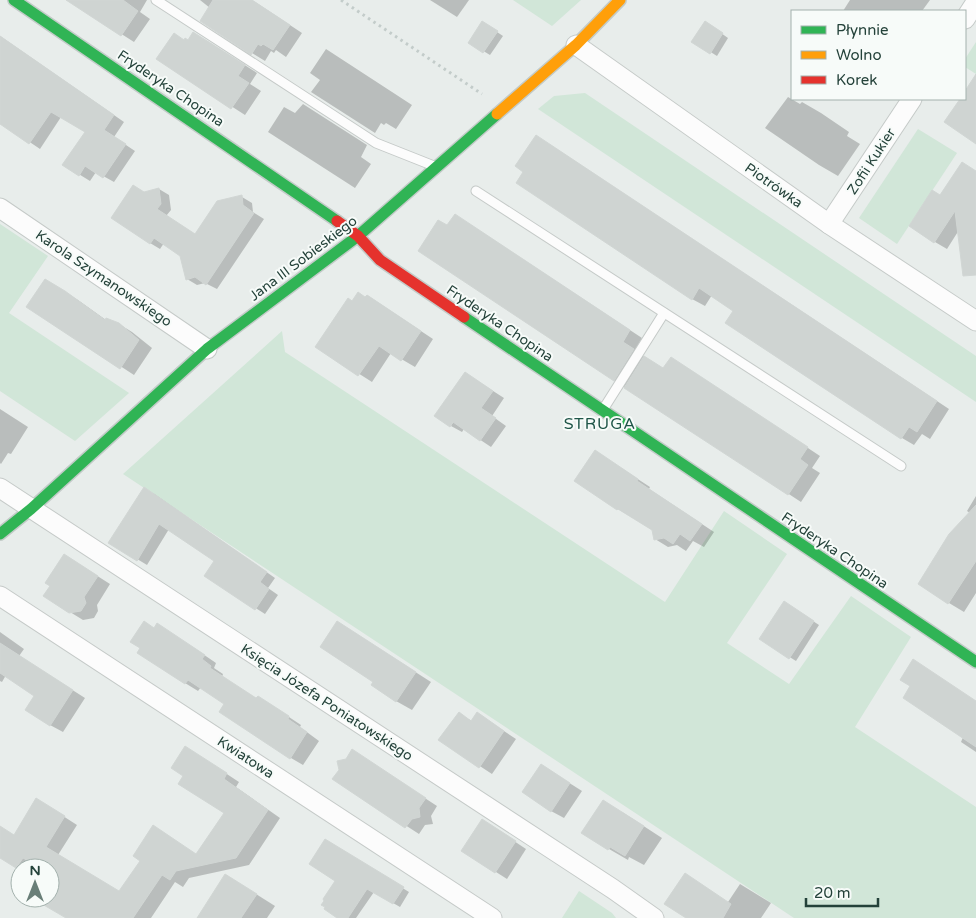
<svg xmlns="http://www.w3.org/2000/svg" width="976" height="918" font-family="'Varela Round',sans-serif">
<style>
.green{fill:#d1e6d8}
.shadow{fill:#0003}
.building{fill:#cfd4d2;stroke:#d1d6d4}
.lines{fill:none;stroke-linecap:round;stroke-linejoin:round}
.lane-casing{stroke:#c5cac8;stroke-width:11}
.street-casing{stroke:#c5cac8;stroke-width:21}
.fast-casing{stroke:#c3cbc8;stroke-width:14}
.slow-casing{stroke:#c3cbc8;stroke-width:14}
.jam-casing{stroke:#c3cbc8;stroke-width:14}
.path{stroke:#c3ccca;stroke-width:3;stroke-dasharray:2.5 4;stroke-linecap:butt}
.lane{stroke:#fcfcfc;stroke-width:9}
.street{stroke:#fcfcfc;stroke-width:19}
.fast{stroke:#30b455;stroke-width:11}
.slow{stroke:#ff9f0a;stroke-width:11}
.jam{stroke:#e5322d;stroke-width:11}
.labels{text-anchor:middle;stroke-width:4;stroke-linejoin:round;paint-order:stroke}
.street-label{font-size:14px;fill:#24423a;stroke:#f7fbf9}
.quarter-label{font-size:16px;letter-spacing:1px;fill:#1f5548;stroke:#f7fbf9}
</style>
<rect width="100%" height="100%" fill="#e8edeb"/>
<g class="green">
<path d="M513 0H581L552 26Z"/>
<path d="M976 42V74L965 67V59Z"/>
<path d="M585 93 976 356V402L538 109 554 96Z"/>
<path d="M918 129 957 153 897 244 859 218Z"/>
<path d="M0 224 48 256 9 313 129 393 75 441 0 391Z"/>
<path d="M282 331 285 352 665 602 724 511 787 554 727 643 789 684 851 596 911 637 855 727 976 807V918H794L123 474Z"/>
<path d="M579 891 612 913 616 918H562Z"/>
</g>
<g class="shadow">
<path d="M68 0H147L140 12 150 19 134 42Z"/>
<path d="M200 0H252L302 33 286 57 276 50 274 53 271 51 265 61 252 53 210 8Z"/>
<path d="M430 0H469L457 17Z"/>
<path d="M850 0H930L922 11H843Z"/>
<path d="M488 26 503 36 490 55 470 43Z"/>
<path d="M711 26 728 38 717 56 693 41Z"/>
<path d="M0 36 124 122 114 137 135 151 114 182 96 172 90 181 64 165 86 132 61 117 40 149 0 122Z"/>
<path d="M185 41H207L257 73 250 84 261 91 245 115 158 59Z"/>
<path d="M326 49 412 105 396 129 386 123 384 125 381 123 375 133 311 92 320 80 310 73Z"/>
<path d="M788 97 800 104 802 102 821 113 849 132 847 136 860 144 838 176 819 165 765 128Z"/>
<path d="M303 104 367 145 361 157 371 164 355 188 268 132 284 107 295 113Z"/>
<path d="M549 144 949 409 930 439 922 434 914 445 902 438 727 322 735 311 712 295 705 306 692 299Z"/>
<path d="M976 172V270L959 230 947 249 935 242 941 196Z"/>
<path d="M159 189 169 195 171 210 166 216 196 235 242 197 252 203 253 212 264 219 217 289 205 283 197 285 187 279 181 255 164 243 160 249 150 243 145 193Z"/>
<path d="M468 223 642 338 635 350 646 358 664 370 684 366 820 456 812 468 820 473 801 502 614 380 448 226Z"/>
<path d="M45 280 78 300 106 320 119 324 132 332 152 348 134 375 28 306Z"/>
<path d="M368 296 433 339 415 367 391 353 372 382 317 347 353 302 366 298Z"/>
<path d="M476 380 504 398 492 416 506 426 491 447 464 429 462 432 451 426Z"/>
<path d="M0 409 28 427 11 454 8 453 1 464 0 463Z"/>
<path d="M595 451 650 487 649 489 714 532 704 547 693 541 686 551 677 545 668 547 655 539 653 530 618 509Z"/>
<path d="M153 493 275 578 268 588 278 595 265 614 205 576 216 560 169 529 147 565 109 542Z"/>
<path d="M976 496V593L964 612 949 603 970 513 967 511Z"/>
<path d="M77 563 110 584 97 605 98 611 94 618 83 620 70 612Z"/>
<path d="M790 606 819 625 796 661 761 639Z"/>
<path d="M155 629 194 648 216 663 214 668 223 674 222 677 257 699 271 705 301 725 300 727 319 741 303 765 291 758 226 704 201 687 198 691 185 683Z"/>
<path d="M0 632 24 649 19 656 85 698 63 732 50 725 36 696 6 675 2 682 0 681Z"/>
<path d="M353 632 431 682 412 710 396 701Z"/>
<path d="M976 706V752L961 742Z"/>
<path d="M459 714 472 721H489L516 739 492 774 440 740Z"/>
<path d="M353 751 437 806 431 816 433 824 425 825 419 834 334 779Z"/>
<path d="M198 755 239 782 236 787 280 818 249 865 189 878 183 887 175 882 151 918H68L47 898H50V893L59 878 50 873V868H42L36 864 34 868 20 869 0 857V827L15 836 49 807 77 825 58 855 120 893 196 855 226 812Z"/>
<path d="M541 765 582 791 564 818 551 811Z"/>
<path d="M622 812 662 838 644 865 629 857 628 860 609 849Z"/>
<path d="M493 827 526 849 507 879 496 872Z"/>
<path d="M326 841 409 892 400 907 374 892 356 918H340L337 881Z"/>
<path d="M226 875 275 906 267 918H198Z"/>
<path d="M740 884 771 903 761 918H688L728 902Z"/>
</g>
<g class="building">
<path d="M66 0H123L138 11 121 36Z"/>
<path d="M213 0H252L290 25 273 50 263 44 261 46 258 44 251 55 200 21Z"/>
<path d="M482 21 498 31 483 53 468 43Z"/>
<path d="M705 21 723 33 710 54 691 42Z"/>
<path d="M193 32 245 65 238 76 249 83 231 109 156 59 174 33 184 40 185 38 188 40Z"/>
<path d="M0 36 114 115 104 130 126 144 103 178 85 166 79 176 62 165 85 132 51 112 29 144 0 124Z"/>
<path d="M976 74V144L944 122 960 99H965V91Z"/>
<path d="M536 135 937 401 917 432 909 427 901 439 725 323 733 311 699 288 692 300 516 183 523 172 515 166Z"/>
<path d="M962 162 976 171V275L963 276 955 211 934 243 909 226 932 190 940 195Z"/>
<path d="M133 185 144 192 159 188 161 204 157 209 195 234 217 201 242 195 243 205 254 213 206 285 195 277 186 280 180 256 154 238 150 244 111 218Z"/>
<path d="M455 214 630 330 623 342 634 349 614 381 418 251 438 220 447 225Z"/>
<path d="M45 279 65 291 105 320 106 318 119 323 139 340 120 369 26 307Z"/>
<path d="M358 292 365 297 367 295 421 331 401 361 379 346 358 376 315 347 348 298 352 301Z"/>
<path d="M644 356 663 368 671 357 808 447 800 459 808 465 788 495 624 388Z"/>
<path d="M465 372 493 391 481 408 496 418 480 441 453 422 450 427 434 416Z"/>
<path d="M595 450 638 479 637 481 702 524 690 541 680 534 673 544 664 538 654 540 652 530 618 509 617 510 574 481Z"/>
<path d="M144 487 267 572 260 582 269 589 255 610 204 576 214 561 159 524 137 561 108 543Z"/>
<path d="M976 505V561L948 604 918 584 949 534Z"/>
<path d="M64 554 98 576 84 597 86 603 81 611 69 613 43 596 50 586 45 583Z"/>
<path d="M784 601 814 621 789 659 759 639Z"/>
<path d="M144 621 154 628 157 623 205 655 202 659 211 666 210 668 256 698 258 696 289 716 288 719 307 732 290 759 219 712 224 704 188 680 185 684 137 653 140 648 130 642Z"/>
<path d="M337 621 416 672 396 702 371 685 373 682 320 647Z"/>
<path d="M0 643 73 690 50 726 25 710 34 696 0 673Z"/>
<path d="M913 659 976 701V747L903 698 910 686 900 680Z"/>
<path d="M459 712 471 721 477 712 504 731 479 768 438 740Z"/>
<path d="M185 746 227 773 224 779 268 810 236 858 176 871 170 880 162 875 133 918H66L42 904 45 898H50V890L57 879 50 874V868H40L23 858 16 868 0 858V826L14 835 36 798 65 816 46 847 119 891 140 861 133 856 153 825 196 854 224 813 178 784 183 776 171 768Z"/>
<path d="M352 749 426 798 419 808 420 817 412 819 405 828 332 779 339 770 337 761 346 759Z"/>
<path d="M541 764 570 783 551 812 522 792Z"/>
<path d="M603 800 644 826 625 856 610 847 608 850 581 833Z"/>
<path d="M482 819 516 841 495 873 461 851Z"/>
<path d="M325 839 404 887 393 904 367 889 348 918H337L324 909 325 907 321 905 324 901 323 899 335 881 309 864Z"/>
<path d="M685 873 731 904 723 918H686L664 904Z"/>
<path d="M225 874 257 894 241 918H197Z"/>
</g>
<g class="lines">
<defs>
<g id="lane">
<path d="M156 0 376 143 434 166"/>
<path d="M476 191 901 466"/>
<path d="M604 408 664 313"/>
</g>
<g id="street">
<path d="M965 19 976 2"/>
<path d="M576 45 829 224 976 321"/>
<path d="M0 208 207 349"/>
<path d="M829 224 912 99"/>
<path d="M0 488 613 889 654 918"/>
<path d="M0 596 492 918"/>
</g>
<g id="fast">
<path d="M14 0 337 221"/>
<path d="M464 317 976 662"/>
<path d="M0 534 31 509 207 349 358 236 497 114"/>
</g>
<path id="slow" d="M497 114 576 45 620 0"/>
<path id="jam" d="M337 221 358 236 380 260 464 317"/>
</defs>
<use href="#lane" class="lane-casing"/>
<use href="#street" class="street-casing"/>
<use href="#fast" class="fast-casing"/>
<use href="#slow" class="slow-casing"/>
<use href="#jam" class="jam-casing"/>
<path class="path" d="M341 0 482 94"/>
<use href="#lane" class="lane"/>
<use href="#street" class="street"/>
<use href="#fast" class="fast"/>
<use href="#slow" class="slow"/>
<use href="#jam" class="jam"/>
</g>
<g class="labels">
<g class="street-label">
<text transform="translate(171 88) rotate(34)" y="5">Fryderyka Chopina</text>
<text transform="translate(871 161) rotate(-57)" y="5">Zofii Kukier</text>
<text transform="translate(774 185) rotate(35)" y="5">Piotrówka</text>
<text transform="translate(303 258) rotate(-37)" y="5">Jana III Sobieskiego</text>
<text transform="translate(104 278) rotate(34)" y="5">Karola Szymanowskiego</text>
<text transform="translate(500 323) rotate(34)" y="5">Fryderyka Chopina</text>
<text transform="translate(835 550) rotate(34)" y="5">Fryderyka Chopina</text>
<text transform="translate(327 702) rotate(33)" y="5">Księcia Józefa Poniatowskiego</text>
<text transform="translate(246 757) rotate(33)" y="5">Kwiatowa</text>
</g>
<g class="quarter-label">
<text x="600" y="429">STRUGA</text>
</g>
</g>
<rect x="791" y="10" width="175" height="90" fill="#f7fbf9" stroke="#a3b1ad"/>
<rect x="801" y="26" width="25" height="8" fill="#30b455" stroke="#a3b1ad"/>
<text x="836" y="35" font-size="15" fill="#24423a">Płynnie</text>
<rect x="801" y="51" width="25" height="8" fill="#ff9f0a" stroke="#a3b1ad"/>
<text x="836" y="60" font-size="15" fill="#24423a">Wolno</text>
<rect x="801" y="76" width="25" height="8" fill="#e5322d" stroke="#a3b1ad"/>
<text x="836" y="85" font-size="15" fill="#24423a">Korek</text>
<g transform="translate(35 883)"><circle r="24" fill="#f7fbf9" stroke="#a3b1ad"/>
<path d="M0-4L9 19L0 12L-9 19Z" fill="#697e78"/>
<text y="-8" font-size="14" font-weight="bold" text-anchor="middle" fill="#24423a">N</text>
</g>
<path d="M806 898v8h72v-8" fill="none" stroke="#24423a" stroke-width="2.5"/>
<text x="814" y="898" font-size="15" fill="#24423a" stroke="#f7fbf9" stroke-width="4" paint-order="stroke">20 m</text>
</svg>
